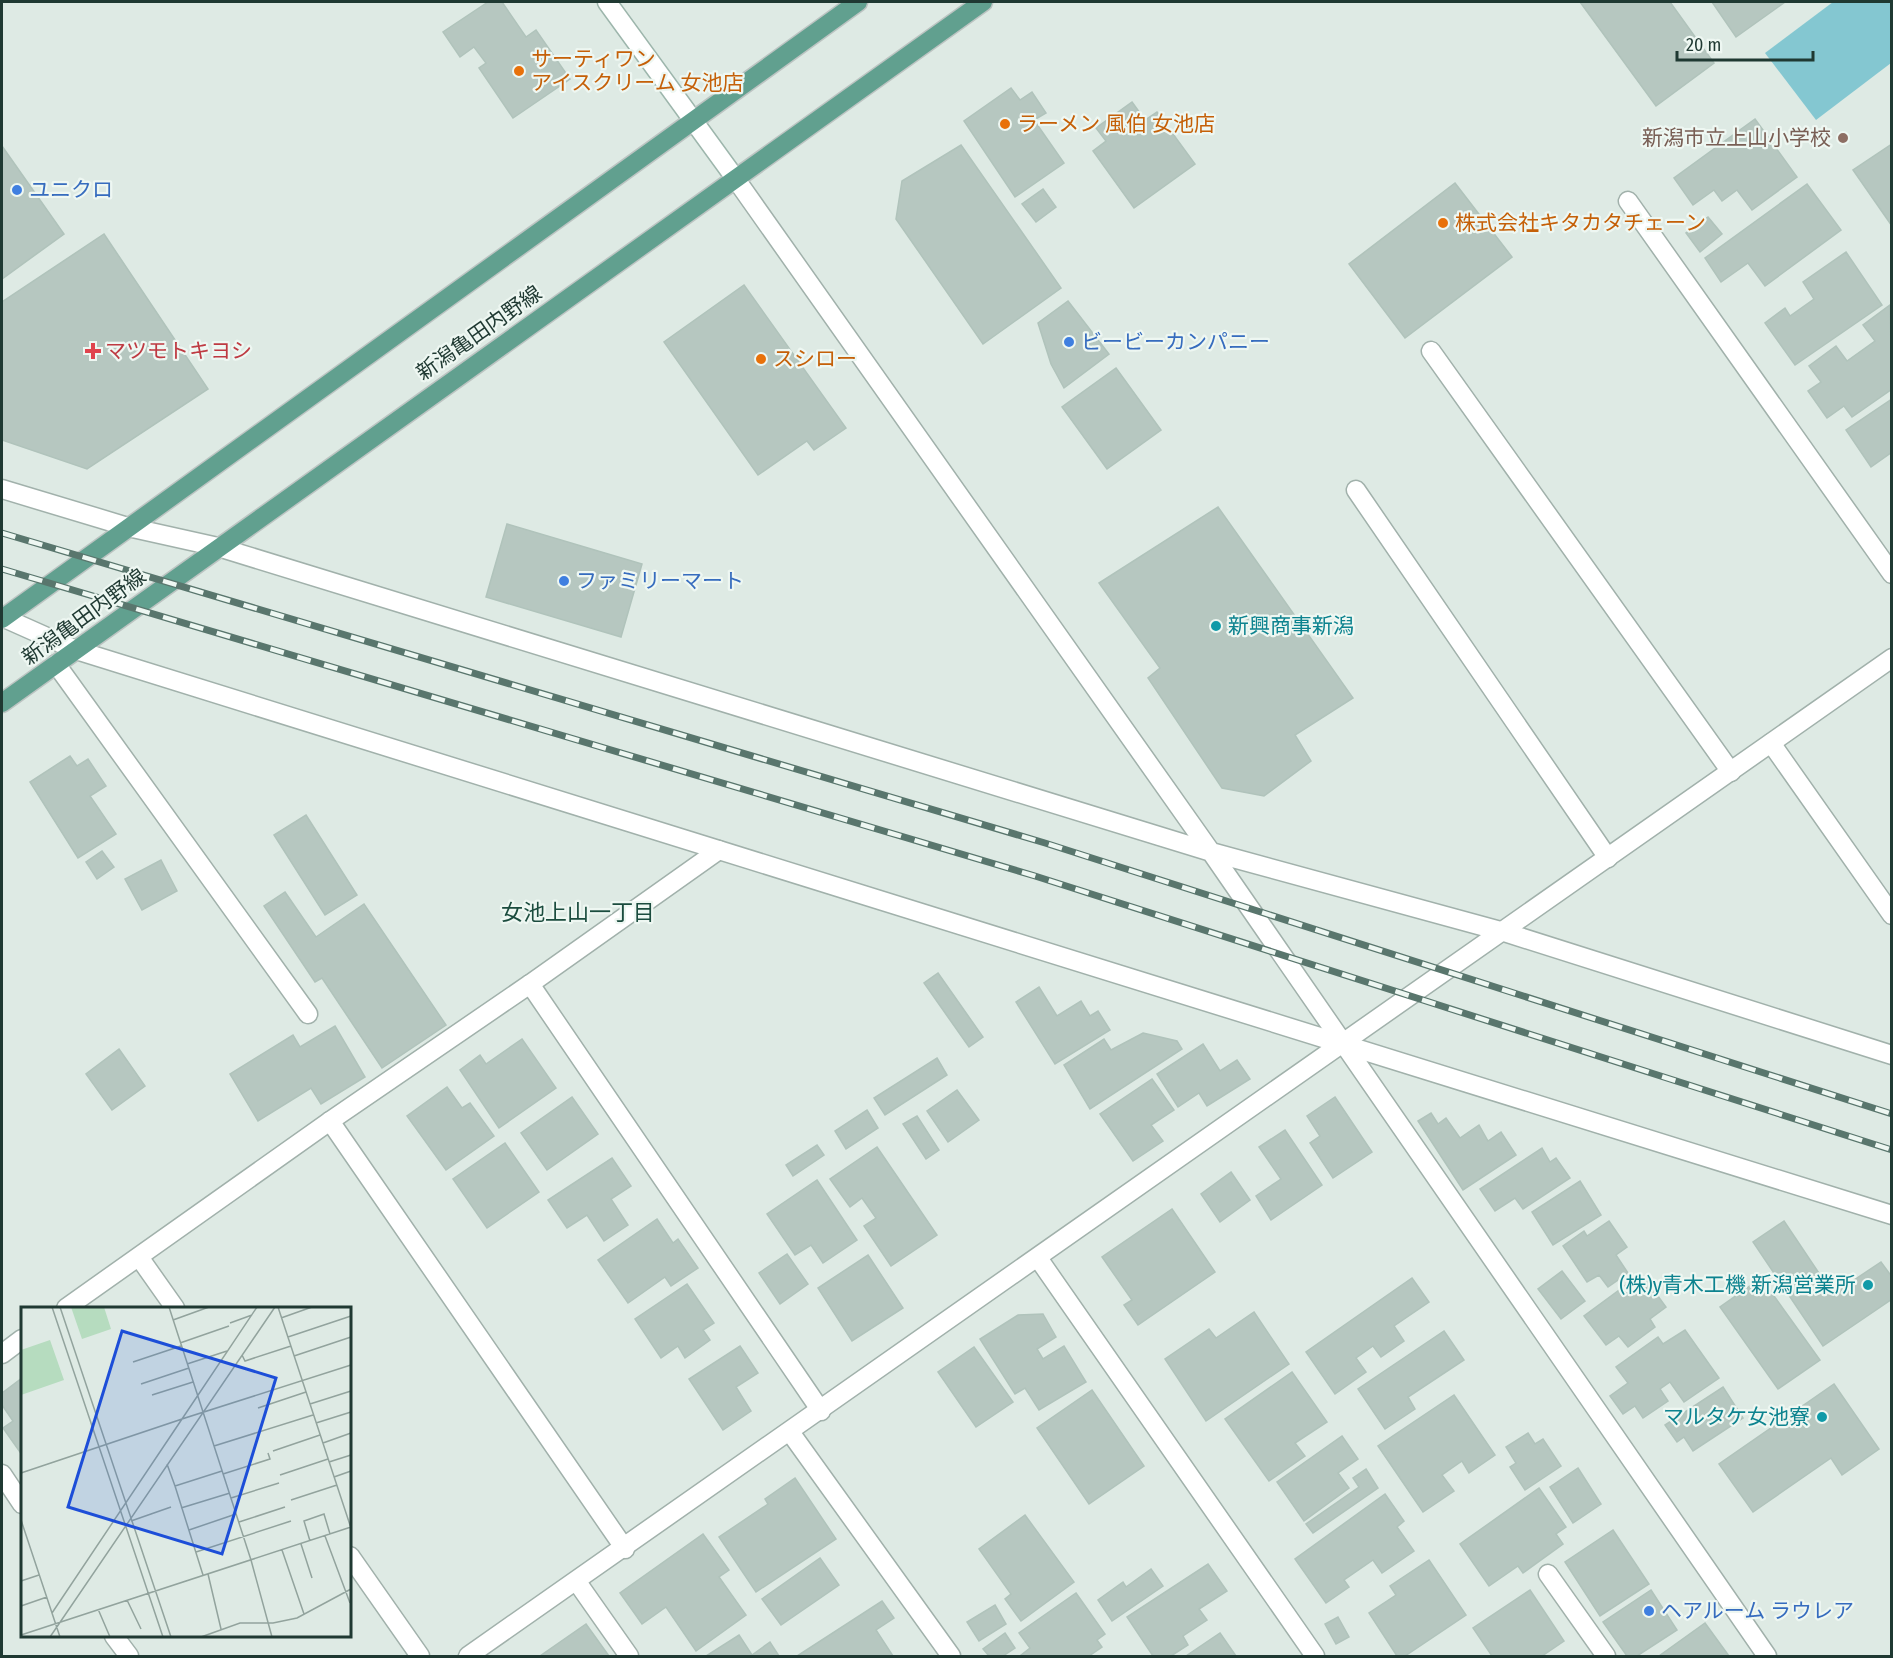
<svg xmlns="http://www.w3.org/2000/svg" width="1893" height="1658" font-family="'Fira Sans Condensed','Noto Sans JP',sans-serif">
<style>
.water{fill:#84c7d1}
.building{fill:#b6c7c0;stroke:#b0c3bb;stroke-width:1.5}
.lines{fill:none;stroke-linecap:round;stroke-linejoin:round}
.street-casing{stroke:#a1b1ab;stroke-width:21}
.secondary-casing{stroke:#9db6ac;stroke-width:21}
.primary-casing{stroke:#bcc4c2;stroke-width:21}
.street{stroke:#fff;stroke-width:18}
.secondary{stroke:#fff;stroke-width:18}
.primary{stroke:#61a08f;stroke-width:18}
.rail-casing{stroke:#59766d;stroke-width:7}
.rail{stroke:#eef7f2;stroke-width:4.5;stroke-dasharray:14;stroke-linecap:butt}
.food-dot{fill:#e8710a;stroke:#eef7f2;stroke-width:2}
.education-dot{fill:#8d6e63;stroke:#eef7f2;stroke-width:2}
.shop-dot{fill:#3f7fe0;stroke:#eef7f2;stroke-width:2}
.health-dot{fill:#e0444e;stroke:#eef7f2;stroke-width:2}
.culture-dot{fill:#0f9aa8;stroke:#eef7f2;stroke-width:2}
.labels{text-anchor:middle;stroke-width:4.5;stroke-linejoin:round;paint-order:stroke}
.food-label{font-size:21px;fill:#c56008;stroke:#eef7f2;text-anchor:start}
.education-label{font-size:21px;fill:#785e54;stroke:#eef7f2;text-anchor:end}
.shop-label{font-size:21px;fill:#366cbe;stroke:#eef7f2;text-anchor:start}
.street-label{font-size:21px;fill:#1f3932;stroke:#eef7f2}
.health-label{font-size:21px;fill:#be3a42;stroke:#eef7f2;text-anchor:start}
.culture-label{font-size:21px;fill:#0d838f;stroke:#eef7f2;text-anchor:end}
.neighbourhood-label{font-size:22px;fill:#1b4c3e;stroke:#eef7f2}
.inset-road{fill:none;stroke:#92a39d;stroke-width:1.5}
.view{fill:#1d4ed8;fill-opacity:0.15;stroke:#1d4ed8;stroke-width:3}
.inset-edge{fill:none;stroke:#1f3932;stroke-width:3}
</style>
<rect width="100%" height="100%" fill="#deeae4"/>
<path class="water" d="M1833 2H1891V63L1816 120 1765 53Z"/>
<g class="building">
<path d="M488 2H502L526 37 536 30 570 79 513 118 479 68 486 63 474 47 460 57 443 32Z"/>
<path d="M1580 2H1670L1714 63 1656 106Z"/>
<path d="M1712 2H1785L1736 37Z"/>
<path d="M1011 88 1020 100 1032 92 1046 113 1034 120 1064 163 1015 197 964 121Z"/>
<path d="M1132 102 1145 120 1157 112 1195 164 1134 208 1093 151 1106 141 1096 128Z"/>
<path d="M1755 119 1797 177 1752 210 1737 190 1722 201 1714 190 1693 205 1674 178Z"/>
<path d="M1892 144V226L1853 170Z"/>
<path d="M961 145 1061 288 983 344 896 219 902 181Z"/>
<path d="M2 146 64 234 2 279Z"/>
<path d="M1455 183 1512 257 1405 338 1349 264Z"/>
<path d="M1807 184 1841 230 1765 286 1748 263 1721 282 1705 258Z"/>
<path d="M1043 189 1056 207 1036 222 1022 204Z"/>
<path d="M1708 217 1722 234 1700 252 1686 233Z"/>
<path d="M104 234 208 389 87 469 2 440V302Z"/>
<path d="M1846 252 1882 305 1795 365 1765 323 1785 308 1790 316 1814 299 1803 282Z"/>
<path d="M744 285 846 428 814 450 807 441 758 475 664 342Z"/>
<path d="M1068 301 1109 354 1064 388 1051 364 1038 323Z"/>
<path d="M1890 305 1892 389 1852 417 1844 406 1827 418 1808 391 1821 382 1809 366 1836 346 1847 361 1875 341 1863 325Z"/>
<path d="M1116 368 1161 430 1107 469 1062 407Z"/>
<path d="M1892 399V452L1871 467 1846 430Z"/>
<path d="M1218 507 1353 698 1295 735 1311 761 1264 796 1222 788 1148 678 1160 668 1099 583Z"/>
<path d="M507 524 642 564 621 637 486 597Z"/>
<path d="M70 756 77 766 88 759 106 786 90 796 116 834 78 858 30 782Z"/>
<path d="M306 815 357 895 325 915 274 835Z"/>
<path d="M102 851 114 867 97 879 86 862Z"/>
<path d="M161 860 177 891 142 910 125 879Z"/>
<path d="M285 892 316 937 364 904 446 1025 382 1068 322 978 315 982 264 906Z"/>
<path d="M938 973 983 1037 969 1047 924 983Z"/>
<path d="M1039 987 1057 1016 1081 1001 1090 1016 1098 1011 1110 1030 1055 1064 1016 1002Z"/>
<path d="M335 1026 365 1077 321 1104 311 1088 258 1121 230 1074 293 1035 300 1047Z"/>
<path d="M1143 1033 1177 1041 1182 1049 1090 1109 1064 1065 1104 1039 1111 1050Z"/>
<path d="M522 1039 556 1088 499 1128 460 1070 480 1055 486 1064Z"/>
<path d="M1203 1044 1220 1071 1237 1060 1250 1079 1207 1106 1199 1093 1178 1107 1157 1074Z"/>
<path d="M119 1049 145 1086 112 1110 86 1074Z"/>
<path d="M937 1058 947 1075 885 1115 874 1098Z"/>
<path d="M1152 1079 1174 1110 1151 1125 1163 1141 1133 1161 1100 1114Z"/>
<path d="M447 1087 462 1108 470 1103 494 1136 446 1170 407 1116Z"/>
<path d="M957 1090 979 1120 948 1142 927 1111Z"/>
<path d="M572 1097 598 1134 547 1170 521 1133Z"/>
<path d="M1335 1097 1372 1152 1333 1178 1310 1143 1320 1136 1307 1116Z"/>
<path d="M867 1110 878 1128 846 1149 835 1131Z"/>
<path d="M1431 1113 1438 1124 1446 1118 1460 1138 1479 1125 1488 1141 1501 1132 1516 1155 1463 1190 1418 1121Z"/>
<path d="M917 1116 939 1150 926 1159 903 1124Z"/>
<path d="M1285 1130 1322 1185 1271 1220 1256 1196 1281 1179 1259 1147Z"/>
<path d="M505 1143 539 1192 487 1228 453 1179Z"/>
<path d="M817 1145 824 1155 793 1176 786 1165Z"/>
<path d="M877 1147 937 1235 891 1266 864 1226 876 1218 862 1198 850 1207 830 1179Z"/>
<path d="M1542 1148 1550 1162 1556 1158 1570 1178 1523 1209 1515 1198 1495 1211 1480 1189Z"/>
<path d="M612 1158 631 1186 611 1199 628 1225 604 1241 587 1215 567 1228 548 1200Z"/>
<path d="M1231 1172 1250 1200 1220 1222 1201 1194Z"/>
<path d="M817 1180 857 1240 823 1263 811 1245 795 1255 767 1214Z"/>
<path d="M1580 1181 1601 1215 1553 1245 1532 1212Z"/>
<path d="M1172 1209 1215 1272 1138 1325 1124 1305 1132 1300 1102 1257Z"/>
<path d="M657 1219 673 1243 678 1239 698 1268 671 1286 665 1277 628 1303 598 1260Z"/>
<path d="M1609 1221 1627 1247 1616 1255 1628 1273 1608 1287 1599 1275 1587 1282 1563 1246 1584 1231 1587 1236Z"/>
<path d="M1784 1221 1833 1294 1881 1262 1892 1277V1299L1823 1346 1753 1242Z"/>
<path d="M787 1254 808 1284 780 1304 759 1273Z"/>
<path d="M868 1255 903 1308 852 1341 818 1288Z"/>
<path d="M1562 1271 1585 1301 1561 1319 1538 1289Z"/>
<path d="M1412 1278 1429 1302 1394 1326 1404 1341 1381 1357 1373 1346 1356 1358 1366 1372 1335 1394 1306 1352Z"/>
<path d="M1761 1278 1820 1360 1778 1389 1720 1307Z"/>
<path d="M1647 1281 1666 1307 1650 1319 1655 1327 1628 1347 1619 1336 1606 1345 1584 1316 1626 1285 1632 1293Z"/>
<path d="M687 1284 714 1323 703 1330 710 1340 685 1358 678 1346 661 1358 635 1319Z"/>
<path d="M1254 1312 1289 1364 1206 1421 1165 1359 1209 1329 1216 1338Z"/>
<path d="M1043 1314 1056 1337 1037 1349 1043 1359 1064 1346 1086 1382 1039 1410 1025 1388 1015 1394 980 1339 1018 1315Z"/>
<path d="M1685 1330 1719 1378 1684 1402 1670 1382 1660 1389 1668 1401 1643 1418 1635 1406 1623 1414 1610 1396 1628 1383 1616 1367 1658 1337 1663 1344Z"/>
<path d="M1444 1331 1464 1360 1408 1397 1415 1409 1385 1429 1358 1389Z"/>
<path d="M740 1346 758 1373 736 1387 751 1411 723 1430 689 1379Z"/>
<path d="M974 1347 1013 1402 976 1427 938 1372Z"/>
<path d="M1292 1372 1327 1422 1295 1443 1305 1456 1269 1481 1225 1419Z"/>
<path d="M22 1378V1455L3 1428 13 1421 2 1405V1393Z"/>
<path d="M1834 1384 1879 1449 1842 1475 1831 1458 1753 1512 1719 1464Z"/>
<path d="M1723 1387 1743 1418 1693 1451 1684 1437 1677 1442 1665 1425Z"/>
<path d="M1092 1390 1144 1466 1089 1504 1037 1428Z"/>
<path d="M1454 1395 1495 1455 1469 1473 1462 1461 1442 1475 1454 1491 1423 1512 1378 1446Z"/>
<path d="M1528 1433 1535 1444 1543 1439 1561 1466 1525 1490 1510 1467 1516 1463 1506 1447Z"/>
<path d="M1342 1436 1358 1459 1338 1473 1349 1488 1304 1521 1277 1482Z"/>
<path d="M1578 1468 1601 1504 1573 1523 1550 1487Z"/>
<path d="M1366 1469 1378 1488 1313 1533 1306 1524 1359 1487 1353 1478Z"/>
<path d="M795 1478 836 1539 756 1592 719 1537 768 1504 765 1499Z"/>
<path d="M1539 1488 1566 1527 1556 1534 1563 1544 1523 1573 1518 1566 1489 1586 1460 1544Z"/>
<path d="M1385 1494 1404 1521 1397 1527 1414 1551 1382 1573 1373 1560 1344 1580 1349 1587 1326 1603 1295 1559Z"/>
<path d="M1025 1515 1074 1582 1021 1621 1005 1599 1011 1594 979 1549Z"/>
<path d="M1613 1530 1649 1584 1600 1616 1565 1562Z"/>
<path d="M703 1534 729 1570 719 1577 746 1615 696 1651 666 1607 642 1624 620 1593Z"/>
<path d="M820 1558 839 1585 781 1625 762 1599Z"/>
<path d="M1429 1560 1466 1615 1405 1656H1397L1369 1613 1396 1595 1390 1586Z"/>
<path d="M1208 1564 1227 1591 1199 1609 1207 1620 1183 1636 1188 1645 1171 1656H1153L1127 1617Z"/>
<path d="M1151 1569 1163 1586 1112 1621 1098 1600 1123 1582 1126 1587Z"/>
<path d="M1530 1590 1564 1641 1542 1656H1492L1473 1628Z"/>
<path d="M1651 1590 1677 1630 1637 1656H1627L1603 1622Z"/>
<path d="M1076 1593 1105 1634 1097 1640 1102 1647 1089 1656H1023L1021 1655 1030 1648 1019 1633Z"/>
<path d="M882 1601 894 1618 876 1630 893 1656H797Z"/>
<path d="M995 1605 1006 1624 979 1641 967 1622Z"/>
<path d="M1338 1617 1349 1637 1336 1644 1325 1624Z"/>
<path d="M1705 1623 1729 1656H1659Z"/>
<path d="M586 1624 609 1656H540Z"/>
<path d="M1005 1633 1015 1648 1003 1656H989L983 1649Z"/>
<path d="M1220 1633 1236 1656H1186Z"/>
<path d="M739 1635 752 1655 770 1642 779 1656H706Z"/>
</g>
<g class="lines">
<defs>
<g id="street">
<path d="M735 178 1211 852 1504 932 1892 1055"/>
<path d="M1628 201 1892 574"/>
<path d="M1431 351 1731 772"/>
<path d="M2 489 128 527 218 547 1211 852 1767 1656"/>
<path d="M1356 490 1608 858"/>
<path d="M2 617 76 650 1892 1215"/>
<path d="M56 664 308 1014"/>
<path d="M1771 743 1892 915"/>
<path d="M530 984 719 850"/>
<path d="M330 1121 625 1549"/>
<path d="M139 1257 175 1308"/>
<path d="M1038 1258 1315 1656"/>
<path d="M66 1308 330 1121 530 984 821 1411"/>
<path d="M2 1354 22 1339"/>
<path d="M790 1432 951 1656"/>
<path d="M2 1474 22 1504"/>
<path d="M350 1556 420 1656"/>
<path d="M1548 1574 1606 1656"/>
<path d="M577 1582 629 1656"/>
<path d="M114 1636 129 1656"/>
<path d="M468 1656 1892 658"/>
</g>
<path id="secondary" d="M607 2 735 178"/>
<g id="primary">
<path d="M2 619 858 2"/>
<path d="M2 703 983 2"/>
</g>
</defs>
<use href="#street" class="street-casing"/>
<use href="#secondary" class="secondary-casing"/>
<use href="#primary" class="primary-casing"/>
<use href="#street" class="street"/>
<use href="#secondary" class="secondary"/>
<use href="#primary" class="primary"/>
<defs>
<g id="rail">
<path d="M2 533 1045 843 1892 1114"/>
<path d="M2 569 1035 876 1892 1150"/>
</g>
</defs>
<use href="#rail" class="rail-casing"/>
<use href="#rail" class="rail"/>
</g>
<g class="food-dot">
<circle cx="519" cy="71" r="6"/>
<circle cx="1005" cy="124" r="6"/>
<circle cx="1443" cy="223" r="6"/>
<circle cx="761" cy="359" r="6"/>
</g>
<circle class="education-dot" cx="1843" cy="138" r="6"/>
<g class="shop-dot">
<circle cx="17" cy="190" r="6"/>
<circle cx="1069" cy="342" r="6"/>
<circle cx="564" cy="581" r="6"/>
<circle cx="1649" cy="1611" r="6"/>
</g>
<path class="health-dot" d="M90 342h6v6h6v6h-6v6h-6v-6h-6v-6h6z"/>
<g class="culture-dot">
<circle cx="1216" cy="626" r="6"/>
<circle cx="1868" cy="1285" r="6"/>
<circle cx="1822" cy="1417" r="6"/>
</g>
<g class="labels">
<g class="food-label">
<text x="531" y="66">サーティワン<tspan x="531" dy="24">アイスクリーム 女池店</tspan></text>
<text x="1017" y="131">ラーメン 風伯 女池店</text>
<text x="1455" y="230">株式会社キタカタチェーン</text>
<text x="773" y="366">スシロー</text>
</g>
<g class="education-label">
<text x="1831" y="145">新潟市立上山小学校</text>
</g>
<g class="shop-label">
<text x="29" y="197">ユニクロ</text>
<text x="1081" y="349">ビービーカンパニー</text>
<text x="576" y="588">ファミリーマート</text>
<text x="1661" y="1618">ヘアルーム ラウレア</text>
</g>
<g class="street-label">
<text transform="translate(479 333) rotate(-35)" y="7">新潟亀田内野線</text>
<text transform="translate(84 617) rotate(-36)" y="7">新潟亀田内野線</text>
</g>
<g class="health-label">
<text x="105" y="358">マツモトキヨシ</text>
</g>
<g class="culture-label">
<text x="1228" y="633" text-anchor="start">新興商事新潟</text>
<text x="1856" y="1292">(株)y青木工機 新潟営業所</text>
<text x="1810" y="1424">マルタケ女池寮</text>
</g>
<g class="neighbourhood-label">
<text x="578" y="920">女池上山一丁目</text>
</g>
</g>
<g transform="translate(21 1307)">
<rect width="330" height="330" fill="#deeae4"/>
<path d="M50 0H83L90 22 61 32ZM29 33 43 73 0 88V43Z" fill="#b6dcbf"/>
<path class="inset-road" d="M31 0 142 330M39 0 150 330M148 0 230 253 251 330M257 0 330 221M260 11 291 0M152 13 188 0M209 16 231 8M267 30 330 9M159 36 208 19M221 48 224 54 270 39M273 49 330 30M112 55 160 39M166 57 206 44M120 77 168 61M131 88 172 75M289 97 330 84M237 101 285 85M295 116 330 105M302 136 330 126M193 139 292 108M252 144 299 128M308 155 330 148M146 157 154 179M0 166 161 112 236 0M202 167 249 152 247 146M259 168 307 152M313 170 330 164M210 191 258 176M270 193 316 178M160 201 209 186M0 213 39 330M110 214 150 200M218 215 264 200M168 223 215 207M304 229 329 296M289 234 283 214 303 207 309 227M280 237 291 271M261 243 283 307M175 245 270 214M187 267 200 322M182 268 154 179 201 164M0 274 18 268M106 293 120 322M0 299 26 290M77 302 89 330M31 306 161 112 330 58M0 328 330 220M29 330 254 0M180 330 219 316H252L276 311 330 282"/>
<path class="view" d="M101 24 255 71 201 247 47 200Z"/>
<rect width="330" height="330" class="inset-edge"/>
</g>
<rect width="1893" height="1658" fill="none" stroke="#1f3932" stroke-width="6"/>
<path d="M1677 51v9h136v-9" fill="none" stroke="#1f3932" stroke-width="3"/>
<text x="1686" y="51" font-size="18" fill="#1f3932" stroke="#eef7f2" stroke-width="4.5" paint-order="stroke">20 m</text>
</svg>
